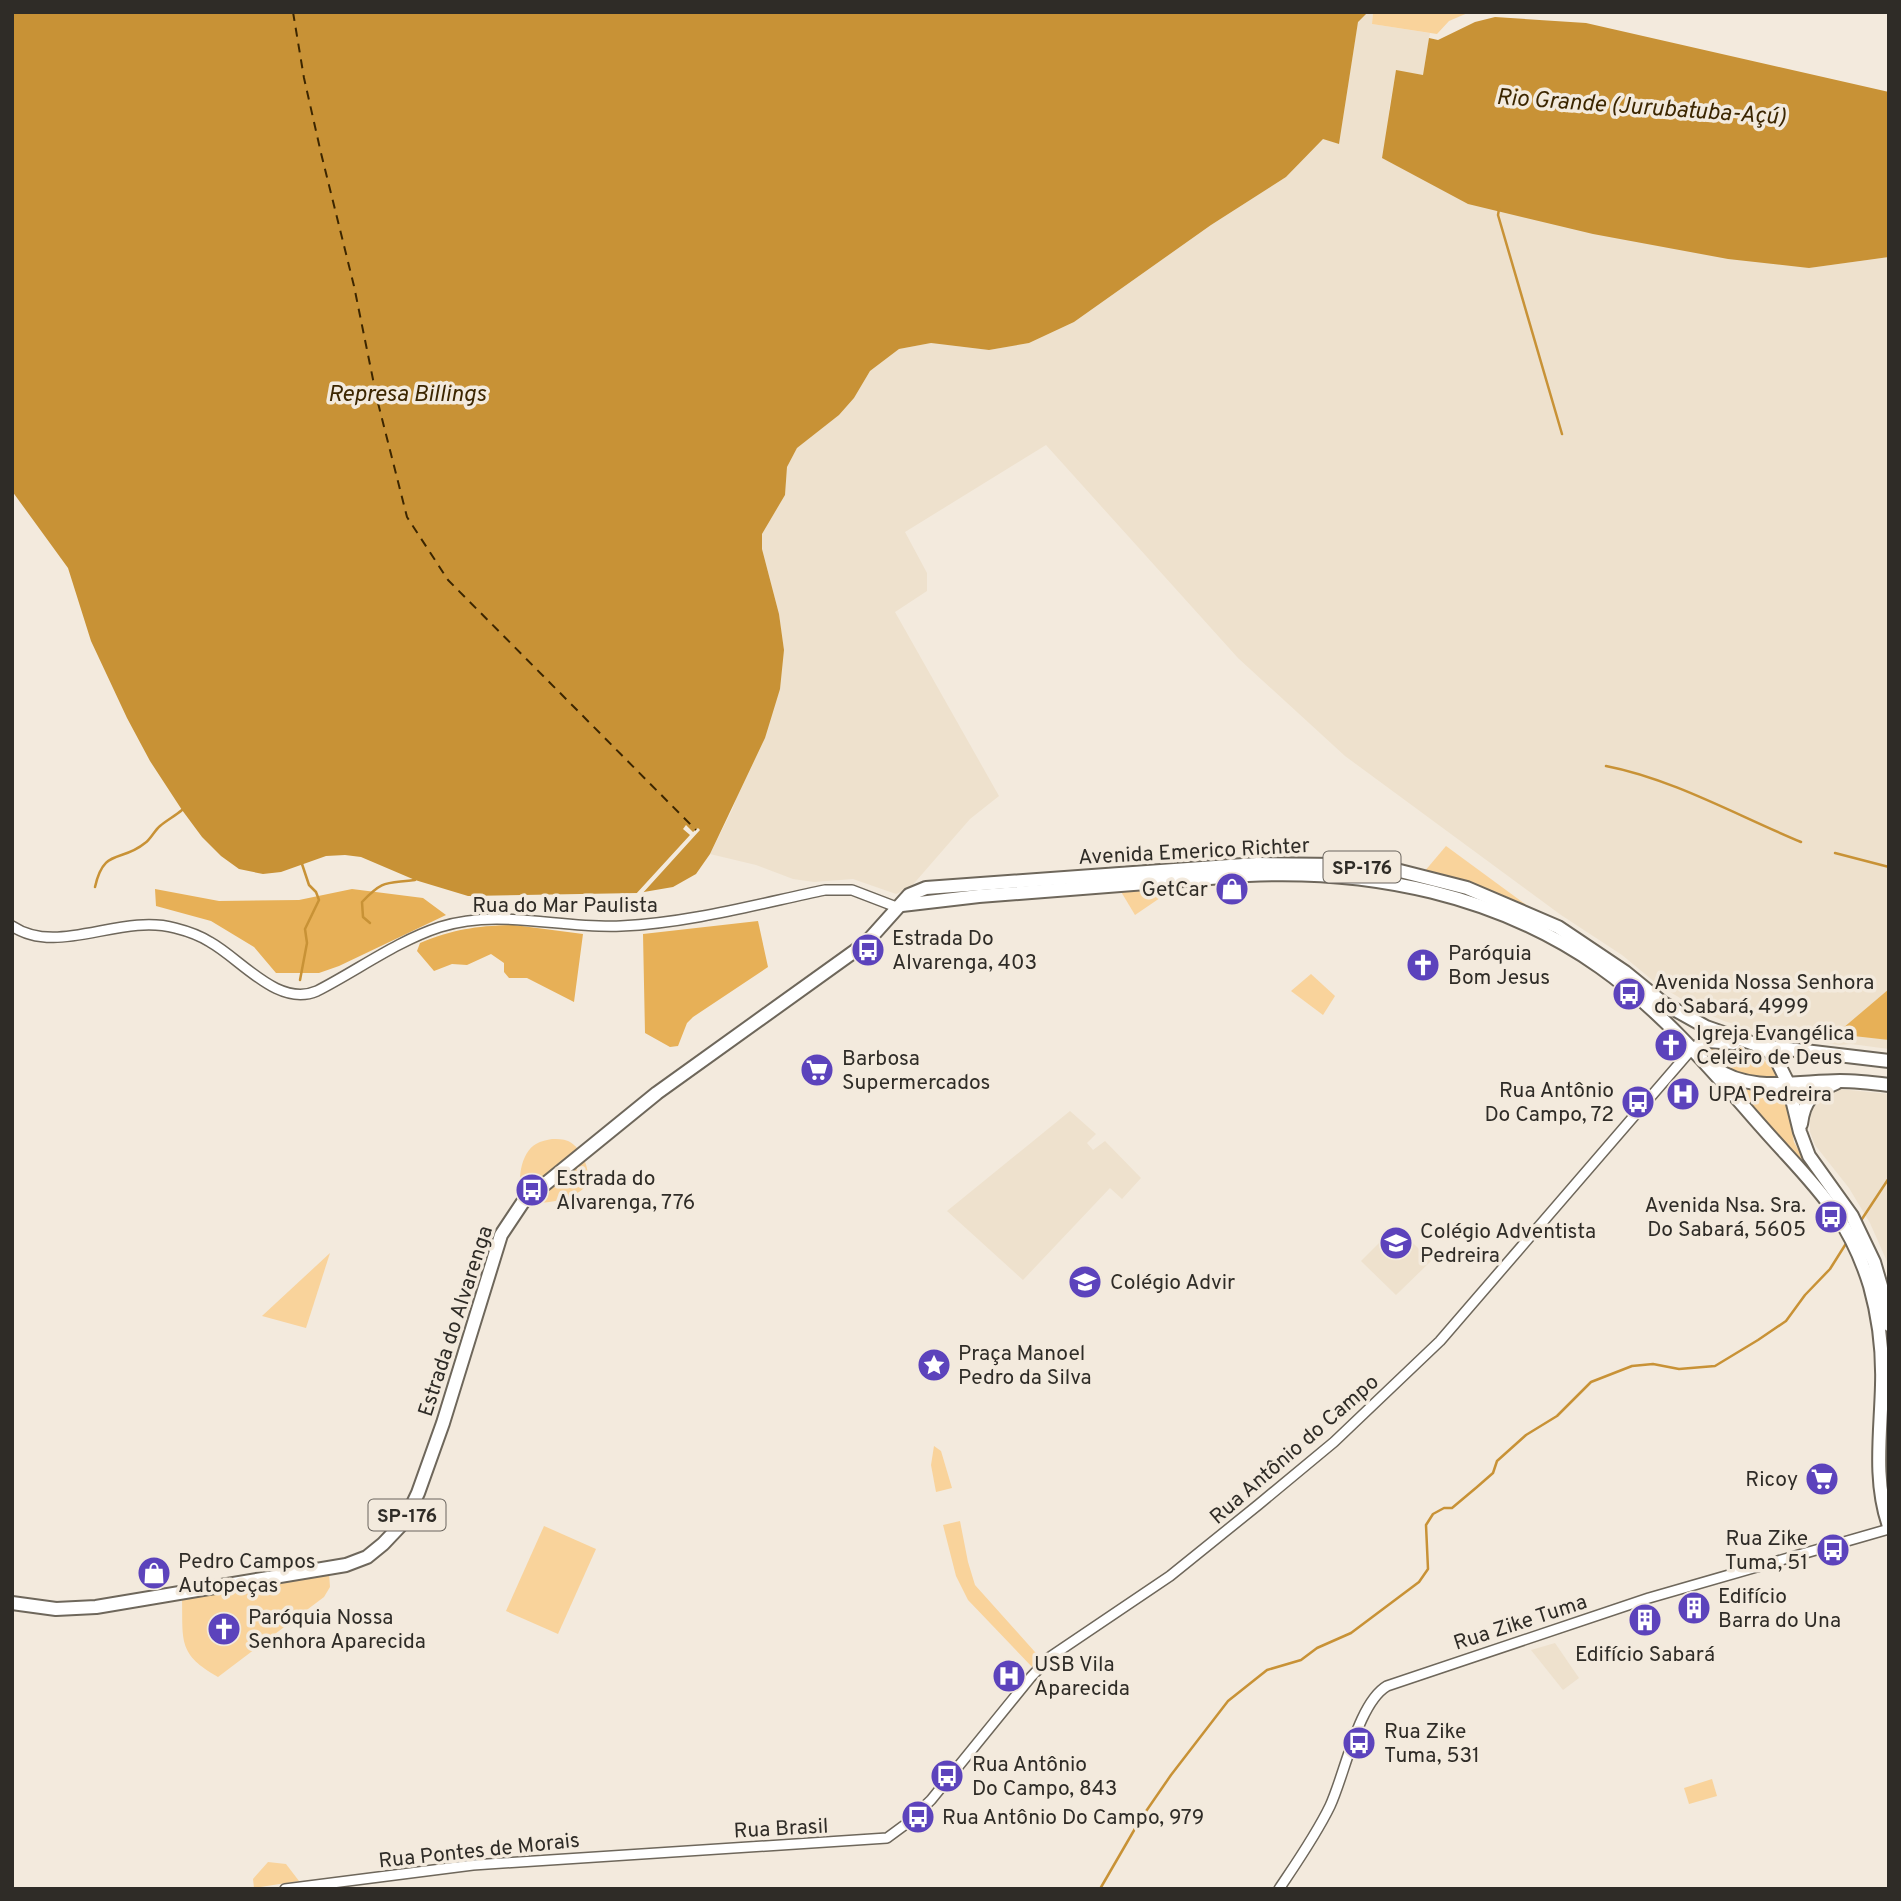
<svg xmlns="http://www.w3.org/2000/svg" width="1901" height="1901" font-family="Overpass,sans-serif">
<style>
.built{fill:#eee1cd}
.green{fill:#f9d39b}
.forest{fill:#e7b057}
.water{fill:#c89236}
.pier{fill:#f3eadd}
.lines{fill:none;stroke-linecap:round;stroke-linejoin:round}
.stream{stroke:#c89236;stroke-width:2.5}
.ferry{stroke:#3c2600;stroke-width:2;stroke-dasharray:9 7;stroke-linecap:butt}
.minor-casing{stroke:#6e675b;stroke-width:12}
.major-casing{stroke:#6e675b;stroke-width:16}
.minor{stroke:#fff;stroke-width:9}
.major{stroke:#fff;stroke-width:12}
.labels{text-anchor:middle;stroke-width:7;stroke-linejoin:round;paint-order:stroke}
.shield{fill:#f3eadd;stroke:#6a655e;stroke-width:2}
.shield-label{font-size:19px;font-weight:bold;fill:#2f2c27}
.street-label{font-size:21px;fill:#2f2c27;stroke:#f3eadd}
.poi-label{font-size:21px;fill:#2f2c27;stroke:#f3eadd;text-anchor:start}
.water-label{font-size:23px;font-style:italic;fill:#3c2600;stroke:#f3eadd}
</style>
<rect width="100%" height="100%" fill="#f3eadd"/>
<g class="built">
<path d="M1368 12H1373L1372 24 1430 33 1423 75 1396 71 1389 110 1809 268 1889 257V1049L1851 1044 1839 1045 1767 1034 1724 1021 1703 1012 1657 984 1622 955 1561 915 1345 756 1238 658 1046 445 905 532 927 573V591L895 612 999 796 970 819 910 888 896 894 853 879 814 882 793 879 756 865 710 854 733 808 784 650 779 614 762 549V534L785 495 787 467 797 448 839 415 854 398 870 371 899 349 931 343 989 350 1029 343 1074 322 1211 225 1286 177 1323 138 1339 144 1358 21Z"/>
<path d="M1839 1089 1889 1094V1266L1870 1223 1849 1188 1815 1145 1810 1132V1118L1813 1107 1820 1099Z"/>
<path d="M1070 1111 1096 1134 1087 1143 1093 1150 1105 1141 1141 1178 1122 1199 1110 1188 1023 1280 947 1211Z"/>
<path d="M1396 1226 1431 1261 1396 1295 1361 1261Z"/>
<path d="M1088 1264 1102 1277 1082 1297 1069 1287Z"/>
<path d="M1555 1643 1579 1678 1563 1690 1531 1650Z"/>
</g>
<g class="green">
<path d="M1373 12H1470L1449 21 1437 34 1372 24Z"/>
<path d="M1446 846 1540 915 1424 872Z"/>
<path d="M1179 885 1135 915 1120 890Z"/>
<path d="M1311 974 1335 996 1323 1015 1291 991Z"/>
<path d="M1712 1046H1737L1774 1065 1778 1070 1777 1075C1761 1084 1708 1070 1708 1049Z"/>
<path d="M1745 1089 1784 1090 1794 1142 1806 1164 1804 1165 1740 1095 1741 1091Z"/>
<path d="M552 1139C557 1139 563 1139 568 1141 581 1146 594 1174 585 1187 576 1198 535 1210 525 1197 515 1184 521 1152 536 1144 541 1141 547 1140 552 1139Z"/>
<path d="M330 1253 306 1328 262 1316Z"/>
<path d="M934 1446 941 1451 952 1488 936 1492 931 1465Z"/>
<path d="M960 1521 968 1562 975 1585 1043 1661 1034 1669 968 1600 956 1576 943 1525Z"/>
<path d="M544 1526 596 1549 558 1634 506 1611Z"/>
<path d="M329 1573 330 1587 324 1597 218 1677C178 1654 183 1642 182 1599Z"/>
<path d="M1712 1779 1717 1796 1689 1804 1684 1788Z"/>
<path d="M268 1862 286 1864 299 1881 254 1888 253 1879Z"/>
</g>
<g class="forest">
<path d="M155 889 219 901 299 900 352 889 423 898 446 915 339 966 319 973H276L254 947 211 921 156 906Z"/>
<path d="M758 921 768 967 693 1017 687 1023 678 1046 670 1047 645 1033 643 934Z"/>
<path d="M514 925 583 934 574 1002 527 978H509L504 972V963L491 954 467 965 452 964 434 971 417 951 420 943C455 929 477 926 514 925Z"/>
<path d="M1889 989V1040L1836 1034Z"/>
</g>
<g class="water">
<path d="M12 12H1368L1358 22 1339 144 1323 139 1286 177 1211 225 1074 322 1029 343 989 350 931 343 899 349 870 371 854 398 839 415 797 448 787 467 785 495 762 534V549L779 614 784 650 780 689 765 738 710 854 696 874 673 887 638 893 468 896 415 880 361 857 345 855 326 856 281 872 263 874 239 869 221 856 202 837 182 810 150 761 127 718 91 641 68 568 12 491Z"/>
<path d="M1495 17 1586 23 1889 92V257L1809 268 1728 259 1593 234 1468 204 1382 158 1396 70 1423 75 1429 38 1438 40 1475 22Z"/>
</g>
<path class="pier" d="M686 825 693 832 698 828 700 830 641 895H635L690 835 683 829Z"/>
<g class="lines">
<g class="stream">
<path d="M1499 209 1498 215 1562 434"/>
<path d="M1606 766C1673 779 1738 816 1801 842"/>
<path d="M1835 853 1889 867"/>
<path d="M95 887C104 847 121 863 145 843 151 839 154 831 160 826 167 820 175 816 182 810"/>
<path d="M370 923 363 917 362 902C384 879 386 884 415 880"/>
<path d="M300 980 307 943 305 929 319 900 316 892 309 885 302 864"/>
<path d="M1860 1222 1889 1178"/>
<path d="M1100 1889 1140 1820 1171 1775 1228 1701 1267 1670 1301 1660 1317 1648 1351 1633 1419 1582 1428 1569 1426 1525 1433 1514 1444 1508H1452L1477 1487 1493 1473 1497 1461 1526 1435 1557 1416 1591 1382 1632 1366 1653 1364 1679 1369 1715 1366 1758 1340 1786 1321 1805 1295 1830 1269 1847 1242"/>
</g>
<path class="ferry" d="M293 12 304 78 321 153 354 286 377 399 407 517 448 580 696 830"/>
<defs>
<g id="minor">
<path d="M12 926C58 957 120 913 175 928 187 931 199 935 210 942 241 959 278 1008 317 991 358 970 397 941 440 927 500 908 560 929 621 926 689 923 758 904 825 890H852L899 908"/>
<path d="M285 1889 473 1865 887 1838 906 1824 931 1800 1031 1677 1050 1657 1170 1576 1258 1505 1334 1442 1440 1341 1691 1050"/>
<path d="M1279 1889C1297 1862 1316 1835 1330 1806 1345 1774 1358 1703 1387 1686L1649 1598 1889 1529"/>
</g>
<g id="major">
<path d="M902 905 979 896 1248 875C1371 869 1498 895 1600 967 1661 1010 1712 1070 1761 1126 1810 1182 1847 1211 1870 1286 1879 1318 1883 1351 1882 1385 1881 1432 1873 1480 1889 1526"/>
<path d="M1762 1046 1889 1061"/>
<path d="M1691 1050 1708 1041 1734 1043"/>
<path d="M1714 1067C1748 1094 1800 1081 1840 1081 1856 1081 1873 1083 1889 1085"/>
<path d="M1801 1124C1804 1099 1813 1093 1836 1083"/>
<path d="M12 1603 56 1609 96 1607 346 1565 367 1557 383 1544 401 1525 409 1512 418 1493 443 1423 501 1235 523 1202 657 1093 866 943 909 895 926 888 1257 864 1338 865 1400 871 1467 888 1558 927 1625 972 1663 1003 1706 1027 1763 1047 1775 1057 1788 1083 1800 1132 1809 1156 1852 1216 1874 1262 1881 1286 1889 1325"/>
</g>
</defs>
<use href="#minor" class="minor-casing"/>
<use href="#major" class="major-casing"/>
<use href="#minor" class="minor"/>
<use href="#major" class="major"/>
</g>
<defs>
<symbol id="shop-disc" viewBox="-11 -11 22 22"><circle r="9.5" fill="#5c43bc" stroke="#f3eadd"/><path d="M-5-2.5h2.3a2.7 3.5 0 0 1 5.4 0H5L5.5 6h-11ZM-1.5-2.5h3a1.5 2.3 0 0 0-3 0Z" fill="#fff"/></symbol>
<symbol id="bus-disc" viewBox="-11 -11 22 22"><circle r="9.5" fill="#5c43bc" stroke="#f3eadd"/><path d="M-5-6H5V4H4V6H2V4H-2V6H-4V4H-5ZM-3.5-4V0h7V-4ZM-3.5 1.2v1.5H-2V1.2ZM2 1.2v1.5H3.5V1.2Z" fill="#fff"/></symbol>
<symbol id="church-disc" viewBox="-11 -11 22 22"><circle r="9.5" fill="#5c43bc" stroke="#f3eadd"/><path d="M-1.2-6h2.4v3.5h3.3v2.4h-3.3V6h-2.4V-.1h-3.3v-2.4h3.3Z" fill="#fff"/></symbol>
<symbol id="supermarket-disc" viewBox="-11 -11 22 22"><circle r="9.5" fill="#5c43bc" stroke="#f3eadd"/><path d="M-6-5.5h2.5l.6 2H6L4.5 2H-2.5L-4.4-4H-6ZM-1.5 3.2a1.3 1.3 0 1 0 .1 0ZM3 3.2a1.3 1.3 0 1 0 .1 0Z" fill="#fff"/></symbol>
<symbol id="hospital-disc" viewBox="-11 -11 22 22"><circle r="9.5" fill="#5c43bc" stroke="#f3eadd"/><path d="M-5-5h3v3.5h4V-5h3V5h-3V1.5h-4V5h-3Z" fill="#fff"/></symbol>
<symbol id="school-disc" viewBox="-11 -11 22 22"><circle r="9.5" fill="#5c43bc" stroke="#f3eadd"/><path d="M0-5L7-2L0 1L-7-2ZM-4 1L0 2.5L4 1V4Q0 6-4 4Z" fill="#fff"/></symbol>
<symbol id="sight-disc" viewBox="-11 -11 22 22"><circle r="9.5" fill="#5c43bc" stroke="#f3eadd"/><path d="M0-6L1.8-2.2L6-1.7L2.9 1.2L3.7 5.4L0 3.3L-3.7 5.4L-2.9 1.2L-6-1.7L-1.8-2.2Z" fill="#fff"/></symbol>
<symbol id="building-disc" viewBox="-11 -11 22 22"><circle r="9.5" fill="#5c43bc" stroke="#f3eadd"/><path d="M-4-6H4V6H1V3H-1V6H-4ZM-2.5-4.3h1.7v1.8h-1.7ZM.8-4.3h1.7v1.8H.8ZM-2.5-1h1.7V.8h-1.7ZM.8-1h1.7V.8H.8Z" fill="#fff"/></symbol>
</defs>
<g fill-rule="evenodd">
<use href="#shop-disc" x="1213" y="870" width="38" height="38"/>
<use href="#bus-disc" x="849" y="931" width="38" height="38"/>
<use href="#church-disc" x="1404" y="946" width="38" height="38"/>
<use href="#bus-disc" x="1610" y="975" width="38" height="38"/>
<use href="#church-disc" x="1652" y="1026" width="38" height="38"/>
<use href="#supermarket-disc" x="798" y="1051" width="38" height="38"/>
<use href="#hospital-disc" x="1664" y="1075" width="38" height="38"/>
<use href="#bus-disc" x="1619" y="1083" width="38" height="38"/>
<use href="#bus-disc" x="513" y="1171" width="38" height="38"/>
<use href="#bus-disc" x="1812" y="1198" width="38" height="38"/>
<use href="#school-disc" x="1377" y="1224" width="38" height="38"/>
<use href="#school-disc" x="1066" y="1263" width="38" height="38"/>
<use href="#sight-disc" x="915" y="1346" width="38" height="38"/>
<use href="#supermarket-disc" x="1803" y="1460" width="38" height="38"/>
<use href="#bus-disc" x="1814" y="1531" width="38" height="38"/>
<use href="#shop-disc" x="135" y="1554" width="38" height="38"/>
<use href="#building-disc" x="1675" y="1589" width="38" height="38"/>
<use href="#building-disc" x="1626" y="1601" width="38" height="38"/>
<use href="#church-disc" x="205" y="1610" width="38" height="38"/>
<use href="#hospital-disc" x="990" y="1657" width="38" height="38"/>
<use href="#bus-disc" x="1340" y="1724" width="38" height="38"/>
<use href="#bus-disc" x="928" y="1757" width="38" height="38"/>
<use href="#bus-disc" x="899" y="1798" width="38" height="38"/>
</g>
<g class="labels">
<g class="shield">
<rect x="1323.5" y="851.5" width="77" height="31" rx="5"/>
<rect x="368.5" y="1499.5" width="77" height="31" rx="5"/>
</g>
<g class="shield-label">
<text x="1362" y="874">SP-176</text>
<text x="407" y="1522">SP-176</text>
</g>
<g class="street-label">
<text transform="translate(1194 851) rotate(-3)" y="7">Avenida Emerico Richter</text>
<text x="565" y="912">Rua do Mar Paulista</text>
<text transform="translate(455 1321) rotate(-72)" y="7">Estrada do Alvarenga</text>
<text transform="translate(1294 1449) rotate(-41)" y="7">Rua Antônio do Campo</text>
<text transform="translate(1520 1622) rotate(-18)" y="7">Rua Zike Tuma</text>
<text transform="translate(781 1828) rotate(-3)" y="7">Rua Brasil</text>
<text transform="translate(479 1850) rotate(-6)" y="7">Rua Pontes de Morais</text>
</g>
<g class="poi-label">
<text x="1208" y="896" text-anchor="end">GetCar</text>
<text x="892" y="945">Estrada Do<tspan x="892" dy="24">Alvarenga, 403</tspan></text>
<text x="1448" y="960">Paróquia<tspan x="1448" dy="24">Bom Jesus</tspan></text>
<text x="1654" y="989">Avenida Nossa Senhora<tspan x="1654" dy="24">do Sabará, 4999</tspan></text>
<text x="1696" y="1040">Igreja Evangélica<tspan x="1696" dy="24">Celeiro de Deus</tspan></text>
<text x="842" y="1065">Barbosa<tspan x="842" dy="24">Supermercados</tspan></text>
<text x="1614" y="1097" text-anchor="end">Rua Antônio<tspan x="1614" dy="24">Do Campo, 72</tspan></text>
<text x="1708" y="1101">UPA Pedreira</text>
<text x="556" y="1185">Estrada do<tspan x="556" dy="24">Alvarenga, 776</tspan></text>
<text x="1806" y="1212" text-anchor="end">Avenida Nsa. Sra.<tspan x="1806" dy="24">Do Sabará, 5605</tspan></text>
<text x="1420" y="1238">Colégio Adventista<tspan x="1420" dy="24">Pedreira</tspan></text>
<text x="1110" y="1289">Colégio Advir</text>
<text x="958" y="1360">Praça Manoel<tspan x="958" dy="24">Pedro da Silva</tspan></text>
<text x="1798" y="1486" text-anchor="end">Ricoy</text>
<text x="1808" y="1545" text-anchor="end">Rua Zike<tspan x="1808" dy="24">Tuma, 51</tspan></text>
<text x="178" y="1568">Pedro Campos<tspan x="178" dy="24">Autopeças</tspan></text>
<text x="1718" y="1603">Edifício<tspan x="1718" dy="24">Barra do Una</tspan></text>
<text x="248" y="1624">Paróquia Nossa<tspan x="248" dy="24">Senhora Aparecida</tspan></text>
<text x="1645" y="1661" text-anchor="middle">Edifício Sabará</text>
<text x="1034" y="1671">USB Vila<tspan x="1034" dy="24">Aparecida</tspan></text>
<text x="1384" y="1738">Rua Zike<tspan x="1384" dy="24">Tuma, 531</tspan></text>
<text x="972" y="1771">Rua Antônio<tspan x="972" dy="24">Do Campo, 843</tspan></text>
<text x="942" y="1824">Rua Antônio Do Campo, 979</text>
</g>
<g class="water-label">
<text transform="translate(1641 106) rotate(4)" y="8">Rio Grande (Jurubatuba-Açú)</text>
<text x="407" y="401">Represa Billings</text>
</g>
</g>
<rect width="1901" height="1901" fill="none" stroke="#2f2c27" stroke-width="28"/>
</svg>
